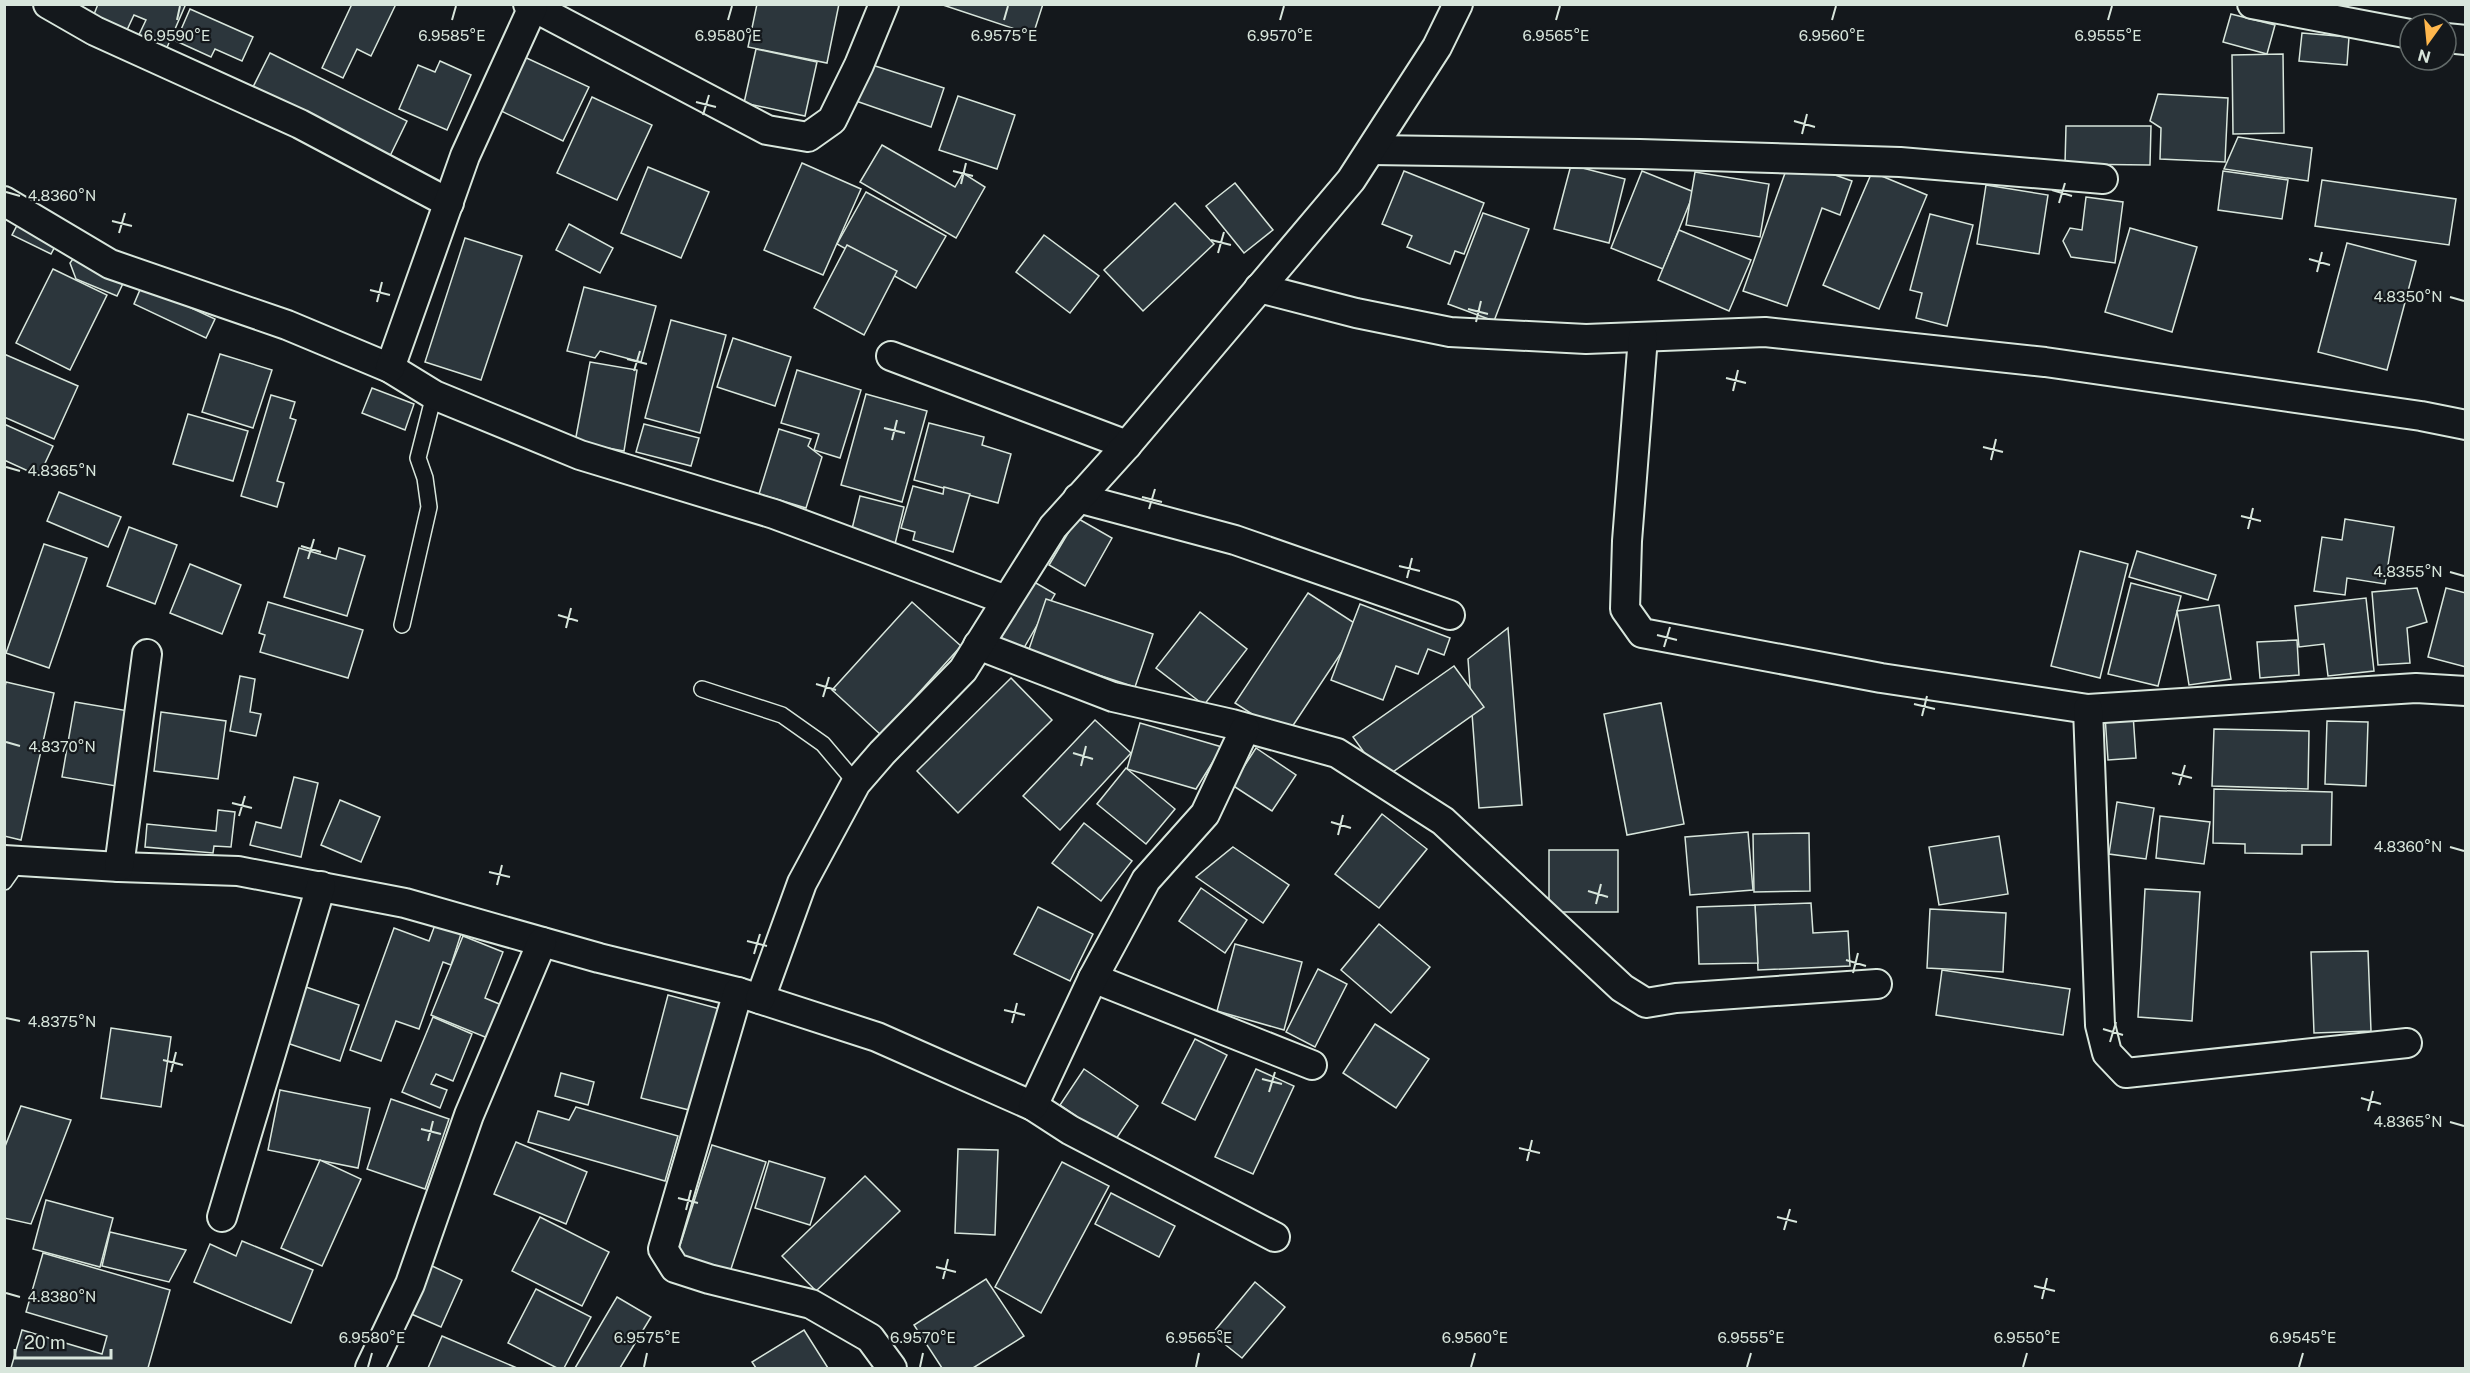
<svg xmlns="http://www.w3.org/2000/svg" width="2470" height="1373" font-family="'Public Sans',sans-serif">
<style>
.building{fill:#2c363c;stroke:#d8e6dc;stroke-width:1.5}
.lines{fill:none;stroke-linecap:round;stroke-linejoin:round}
.lane-casing{stroke:#d8e6dc;stroke-width:18}
.street-casing{stroke:#d8e6dc;stroke-width:32}
.lane{stroke:#14181c;stroke-width:15}
.street{stroke:#14181c;stroke-width:28}
.ticks{fill:none;stroke:#d8e6dc;stroke-width:2}
.ticks-label{font-size:15px;text-anchor:middle;fill:#d8e6dc;stroke:#14181c;stroke-width:4.5;stroke-linejoin:round;paint-order:stroke}
</style>
<rect width="100%" height="100%" fill="#14181c"/>
<g class="building">
<path d="M98 4H182L185 6 165 52 137 39 146 20 134 15 126 32 93 17Z"/>
<path d="M352 4H396L371 56 357 49 343 78 322 68Z"/>
<path d="M757 4H839L827 63 748 47Z"/>
<path d="M940 4H1043L1033 35Z"/>
<path d="M190 9 253 37 242 61 215 49 211 57 176 41Z"/>
<path d="M2231 14 2275 25 2267 54 2223 42Z"/>
<path d="M2302 33 2349 37 2347 65 2299 61Z"/>
<path d="M756 49 817 62 805 116 744 103Z"/>
<path d="M270 53 407 121 389 158 252 89Z"/>
<path d="M518 54 589 87 563 141 493 107Z"/>
<path d="M2283 54 2284 133 2233 134 2232 55Z"/>
<path d="M440 61 471 75 447 130 399 109 418 65 435 72Z"/>
<path d="M869 64 944 88 931 127 856 101Z"/>
<path d="M2158 94 2228 98 2225 162 2160 159 2161 128 2150 121Z"/>
<path d="M958 96 1015 115 997 169 939 150Z"/>
<path d="M592 97 652 125 617 200 557 173Z"/>
<path d="M2066 126H2151L2150 165 2065 164Z"/>
<path d="M2238 137 2312 148 2308 181 2224 169Z"/>
<path d="M882 145 955 187 963 173 985 187 956 238 860 182Z"/>
<path d="M1790 159 1852 181 1840 215 1822 208 1787 306 1743 291Z"/>
<path d="M802 163 861 189 823 275 764 250Z"/>
<path d="M1571 165 1625 179 1609 243 1554 229Z"/>
<path d="M648 167 709 192 681 258 621 233Z"/>
<path d="M1404 171 1484 203 1464 254 1455 251 1450 264 1407 247 1412 236 1382 224Z"/>
<path d="M1642 171 1694 192 1663 269 1611 248Z"/>
<path d="M2223 171 2288 180 2282 219 2218 210Z"/>
<path d="M1695 172 1769 184 1760 237 1686 225Z"/>
<path d="M1872 172 1927 195 1879 309 1823 285Z"/>
<path d="M2322 180 2456 199 2449 245 2315 226Z"/>
<path d="M1235 183 1273 230 1244 253 1206 206Z"/>
<path d="M1986 185 2048 195 2039 254 1977 244Z"/>
<path d="M866 192 946 236 916 288 837 244Z"/>
<path d="M2086 197 2123 202 2115 263 2071 257 2063 241 2070 228 2082 230Z"/>
<path d="M1175 203 1214 244 1143 311 1104 270Z"/>
<path d="M1483 213 1529 229 1494 321 1448 304Z"/>
<path d="M1930 214 1973 225 1947 326 1916 318 1922 293 1910 290Z"/>
<path d="M22 216 61 235 51 254 12 235Z"/>
<path d="M569 224 613 248 600 273 556 250Z"/>
<path d="M2130 228 2197 247 2172 332 2105 312Z"/>
<path d="M1679 230 1751 260 1729 311 1658 280Z"/>
<path d="M1044 235 1099 276 1070 313 1016 272Z"/>
<path d="M465 238 522 256 481 380 425 362Z"/>
<path d="M2347 243 2416 261 2387 370 2318 352Z"/>
<path d="M847 245 897 271 864 335 814 308Z"/>
<path d="M80 249 127 275 117 296 76 279 70 263Z"/>
<path d="M53 269 107 295 70 370 16 343Z"/>
<path d="M142 285 215 319 206 338 134 304Z"/>
<path d="M584 287 656 306 641 362 600 351 595 358 567 351Z"/>
<path d="M671 320 726 335 700 433 645 418Z"/>
<path d="M733 338 791 357 775 406 717 387Z"/>
<path d="M4 354 78 386 54 439 4 417Z"/>
<path d="M220 354 272 370 253 428 202 412Z"/>
<path d="M590 362 637 370 624 451 575 442Z"/>
<path d="M797 370 861 390 840 458 814 450 819 434 781 423Z"/>
<path d="M372 388 414 404 405 430 362 413Z"/>
<path d="M866 394 927 411 902 502 841 485Z"/>
<path d="M271 395 295 402 290 418 296 420 277 481 284 483 277 507 241 496Z"/>
<path d="M188 414 248 431 233 481 173 464Z"/>
<path d="M929 423 984 437 982 445 1011 454 998 503 914 480Z"/>
<path d="M4 424 53 446 39 476 4 460Z"/>
<path d="M644 424 699 438 691 466 636 452Z"/>
<path d="M779 429 811 439 808 446 822 457 806 508 759 494Z"/>
<path d="M913 486 943 494 944 487 970 494 953 552 913 540 915 532 901 528Z"/>
<path d="M59 492 121 517 108 547 47 521Z"/>
<path d="M860 496 904 507 895 544 851 533Z"/>
<path d="M1077 518 1112 538 1085 586 1049 565Z"/>
<path d="M2345 519 2394 527 2385 584 2347 578 2345 595 2314 591 2322 537 2342 540Z"/>
<path d="M129 527 177 545 155 604 107 586Z"/>
<path d="M44 544 87 558 49 668 6 653Z"/>
<path d="M299 548 336 559 339 548 365 556 347 616 284 597Z"/>
<path d="M2080 551 2128 564 2100 678 2051 666Z"/>
<path d="M2137 551 2216 575 2208 600 2129 577Z"/>
<path d="M190 564 241 585 222 634 170 613Z"/>
<path d="M1029 579 1055 594 1021 653 995 638Z"/>
<path d="M2131 583 2181 596 2158 686 2108 674Z"/>
<path d="M2417 588 2427 622 2407 628 2410 663 2378 665 2372 592Z"/>
<path d="M2446 588 2466 593V667L2428 657Z"/>
<path d="M1308 593 1359 626 1286 736 1235 703Z"/>
<path d="M2366 598 2374 671 2328 676 2324 644 2299 647 2295 606Z"/>
<path d="M1046 599 1153 634 1135 687 1028 652Z"/>
<path d="M268 602 363 630 348 678 260 652 265 635 259 633Z"/>
<path d="M912 602 961 646 881 735 832 690Z"/>
<path d="M1360 604 1450 638 1444 655 1428 649 1418 674 1396 666 1383 700 1331 680Z"/>
<path d="M2219 605 2231 679 2189 685 2177 611Z"/>
<path d="M1200 612 1247 649 1204 705 1156 668Z"/>
<path d="M1508 628 1522 805 1479 808 1468 659Z"/>
<path d="M2297 640 2299 675 2260 678 2257 642Z"/>
<path d="M1454 666 1484 707 1383 779 1353 737Z"/>
<path d="M240 676 255 679 250 712 261 714 256 736 230 731Z"/>
<path d="M1011 678 1052 720 958 813 917 771Z"/>
<path d="M6 682 54 693 21 840 4 836V691Z"/>
<path d="M75 702 129 711 116 786 62 777Z"/>
<path d="M1661 703 1684 824 1627 835 1604 714Z"/>
<path d="M161 712 226 721 218 779 154 771Z"/>
<path d="M2133 714 2136 758 2108 760 2105 716Z"/>
<path d="M1095 720 1131 753 1060 830 1023 796Z"/>
<path d="M2327 721 2368 722 2366 786 2325 784Z"/>
<path d="M1140 723 1222 747 1196 789 1127 769Z"/>
<path d="M2214 729 2309 731 2308 789 2212 786Z"/>
<path d="M1256 748 1296 775 1272 811 1232 785Z"/>
<path d="M1126 768 1175 809 1146 844 1097 804Z"/>
<path d="M294 777 318 783 301 857 250 845 256 822 281 828Z"/>
<path d="M2214 789 2332 792 2331 845H2302V854L2245 853V844L2213 843Z"/>
<path d="M340 800 380 817 361 862 321 845Z"/>
<path d="M2117 802 2154 808 2146 859 2109 854Z"/>
<path d="M218 810 235 812 231 847 214 846 213 853 145 847 147 824 216 831Z"/>
<path d="M1382 814 1427 849 1379 908 1335 874Z"/>
<path d="M2160 816 2210 822 2204 864 2156 858Z"/>
<path d="M1084 823 1132 861 1101 901 1052 863Z"/>
<path d="M1748 832 1753 890 1690 895 1685 837Z"/>
<path d="M1809 833 1810 891 1754 892 1753 834Z"/>
<path d="M1999 836 2008 894 1939 905 1929 847Z"/>
<path d="M1233 847 1289 885 1263 923 1196 877Z"/>
<rect x="1549" y="850" width="69" height="62"/>
<path d="M1201 888 1247 920 1225 953 1179 921Z"/>
<path d="M2145 889 2200 892 2192 1021 2138 1017Z"/>
<path d="M1811 903 1813 933 1848 931 1850 966 1758 970 1755 905Z"/>
<path d="M1755 905 1758 963 1699 964 1697 907Z"/>
<path d="M1038 907 1093 934 1070 981 1014 954Z"/>
<path d="M1930 909 2006 913 2003 972 1927 968Z"/>
<path d="M1379 924 1430 967 1391 1013 1341 970Z"/>
<path d="M435 925 461 934 451 965 443 962 419 1029 396 1021 381 1061 350 1050 394 928 429 941Z"/>
<path d="M463 936 503 952 485 998 504 1006 490 1039 431 1015Z"/>
<path d="M1235 944 1302 962 1284 1030 1217 1011Z"/>
<path d="M2368 951 2371 1031 2314 1033 2311 952Z"/>
<path d="M1318 969 1347 984 1315 1047 1286 1032Z"/>
<path d="M1942 970 2070 989 2063 1035 1936 1015Z"/>
<path d="M303 986 359 1005 340 1061 284 1042Z"/>
<path d="M668 995 720 1009 693 1111 641 1098Z"/>
<path d="M433 1017 472 1034 453 1081 436 1074 431 1084 447 1090 440 1108 402 1092Z"/>
<path d="M1375 1024 1429 1059 1396 1108 1343 1073Z"/>
<path d="M111 1028 171 1037 161 1107 101 1098Z"/>
<path d="M1195 1039 1227 1055 1195 1120 1162 1103Z"/>
<path d="M1084 1069 1138 1106 1114 1142 1060 1105Z"/>
<path d="M1256 1069 1294 1086 1253 1174 1215 1157Z"/>
<path d="M561 1073 594 1082 588 1105 555 1096Z"/>
<path d="M280 1090 370 1108 358 1168 268 1150Z"/>
<path d="M391 1099 449 1119 425 1189 367 1169Z"/>
<path d="M21 1106 71 1120 31 1224 4 1218V1149Z"/>
<path d="M576 1107 678 1136 665 1181 528 1142 538 1111 569 1120Z"/>
<path d="M516 1142 587 1172 566 1224 494 1194Z"/>
<path d="M712 1145 766 1162 729 1275 676 1258Z"/>
<path d="M958 1149 998 1150 995 1235 955 1233Z"/>
<path d="M320 1160 361 1179 322 1266 281 1248Z"/>
<path d="M769 1161 825 1178 810 1225 755 1208Z"/>
<path d="M1062 1162 1109 1186 1041 1313 995 1287Z"/>
<path d="M865 1176 900 1211 816 1291 782 1256Z"/>
<path d="M1111 1193 1175 1226 1159 1257 1095 1224Z"/>
<path d="M46 1200 113 1218 100 1267 33 1249Z"/>
<path d="M540 1217 609 1252 582 1306 512 1271Z"/>
<path d="M110 1232 186 1250 169 1282 102 1266Z"/>
<path d="M242 1241 313 1270 291 1323 194 1282 210 1244 236 1256Z"/>
<path d="M43 1253 170 1290 148 1368H11L22 1330 102 1354 107 1336 26 1312Z"/>
<path d="M430 1265 462 1280 441 1327 409 1313Z"/>
<path d="M986 1279 1024 1336 973 1368H942L914 1325Z"/>
<path d="M1255 1282 1285 1307 1242 1358 1212 1334Z"/>
<path d="M536 1289 591 1317 564 1368H557L508 1343Z"/>
<path d="M617 1297 651 1317 620 1368H575Z"/>
<path d="M804 1330 828 1368H756L752 1362Z"/>
<path d="M442 1336 517 1368H428Z"/>
</g>
<g class="lines">
<defs>
<g id="lane">
<path d="M402 625 429 507 425 478 418 458 434 395"/>
<path d="M702 689 782 715 823 744 856 783"/>
<path d="M4 882 18 862"/>
</g>
<g id="street">
<path d="M48 4 95 31 300 124 449 203"/>
<path d="M528 4 767 130 808 137 832 120 859 65 884 4"/>
<path d="M2252 4 2410 34"/>
<path d="M2446 38 2466 40"/>
<path d="M1372 150 1640 154 1900 162 2103 179"/>
<path d="M4 201 110 264 287 325 390 368 434 395 580 455 774 514 1006 600"/>
<path d="M1259 288 1356 313 1450 332 1586 339 1765 332 2045 362 2421 416 2466 425"/>
<path d="M1643 337 1627 541 1625 609 1642 633 1881 678 2088 709 2416 688 2466 691"/>
<path d="M891 356 1127 445"/>
<path d="M390 368 465 156 533 7"/>
<path d="M1078 498 1235 540 1450 615"/>
<path d="M978 645 1113 697 1232 724 1337 753 1443 821 1622 988 1646 1003 1676 998 1877 984"/>
<path d="M2088 709 2100 1025 2107 1053 2126 1073 2407 1043"/>
<path d="M4 860 119 867 238 871 405 903 599 958 738 992 877 1037 1033 1106 1070 1130 1275 1237"/>
<path d="M119 867 147 654"/>
<path d="M1093 978 1312 1065"/>
<path d="M738 992 663 1249 675 1268 709 1279 811 1304 870 1338 892 1368"/>
<path d="M760 999 802 883 856 783 882 753 963 670 1053 527 1127 445 1351 180 1437 47 1458 4"/>
<path d="M1033 1106 1093 978 1146 880 1205 814 1245 729"/>
<path d="M222 1217 321 886"/>
<path d="M370 1368 410 1284 469 1115 542 942"/>
</g>
</defs>
<use href="#lane" class="lane-casing"/>
<use href="#street" class="street-casing"/>
<use href="#lane" class="lane"/>
<use href="#street" class="street"/>
</g>
<path class="ticks" d="M177 20 180 6M452 20 456 6M728 20 732 6M1004 20 1008 6M1280 20 1284 6M1556 20 1560 6M1832 20 1836 6M2108 20 2112 6M696 102 716 107M703 115 709 95M1794 121 1815 127M1802 134 1807 114M953 171 973 176M961 184 966 163M2052 190 2072 196M6 192 20 196M2059 203 2065 183M112 221 132 226M119 233 125 213M1211 240 1231 245M1218 253 1224 232M2309 259 2330 265M2317 272 2322 252M370 290 390 295M2450 297 2464 301M377 302 382 282M1468 309 1488 314M1476 322 1481 301M627 359 647 364M634 371 640 351M1726 378 1746 383M1733 391 1738 370M884 428 905 433M892 440 897 420M1983 447 2003 452M1991 460 1996 439M6 467 20 471M1142 497 1162 502M1149 509 1155 489M2241 516 2261 521M2248 529 2253 508M301 546 321 552M308 559 314 539M1399 566 1420 571M2450 572 2464 576M1407 578 1412 558M558 615 578 621M566 628 571 608M1657 635 1677 640M1664 647 1670 627M816 684 836 690M823 697 829 677M1914 704 1935 709M1922 716 1927 696M6 742 20 746M1073 753 1093 759M1081 766 1086 746M2172 773 2192 778M2179 785 2185 765M232 803 252 808M239 816 245 796M1331 822 1351 828M1338 835 1343 815M2450 847 2464 851M489 872 510 877M497 885 502 865M1588 891 1608 897M1596 904 1601 884M747 941 767 946M754 954 760 934M1846 960 1866 966M1853 973 1858 953M1004 1010 1025 1015M6 1018 20 1021M1012 1023 1017 1003M2103 1029 2123 1035M2110 1042 2116 1022M163 1060 183 1065M171 1072 176 1052M1262 1079 1282 1084M1269 1092 1275 1072M2361 1098 2381 1104M2368 1111 2373 1091M2450 1122 2464 1126M421 1129 441 1134M428 1141 433 1121M1519 1148 1540 1153M1527 1161 1532 1140M678 1198 698 1203M686 1210 691 1190M1777 1217 1797 1222M1784 1230 1790 1209M936 1267 956 1272M943 1279 948 1259M2034 1286 2055 1291M6 1293 20 1297M2042 1299 2047 1278M368 1367 372 1353M644 1367 647 1353M920 1367 923 1353M1196 1367 1199 1353M1471 1367 1475 1353M1747 1367 1751 1353M2023 1367 2027 1353M2299 1367 2303 1353"/>
<g class="ticks-label">
<text x="177" y="41">6.9590°E</text>
<text x="452" y="41">6.9585°E</text>
<text x="728" y="41">6.9580°E</text>
<text x="1004" y="41">6.9575°E</text>
<text x="1280" y="41">6.9570°E</text>
<text x="1556" y="41">6.9565°E</text>
<text x="1832" y="41">6.9560°E</text>
<text x="2108" y="41">6.9555°E</text>
<text x="62" y="201">4.8360°N</text>
<text x="2408" y="302">4.8350°N</text>
<text x="62" y="476">4.8365°N</text>
<text x="2408" y="577">4.8355°N</text>
<text x="62" y="752">4.8370°N</text>
<text x="2408" y="852">4.8360°N</text>
<text x="62" y="1027">4.8375°N</text>
<text x="2408" y="1127">4.8365°N</text>
<text x="62" y="1302">4.8380°N</text>
<text x="372" y="1343">6.9580°E</text>
<text x="647" y="1343">6.9575°E</text>
<text x="923" y="1343">6.9570°E</text>
<text x="1199" y="1343">6.9565°E</text>
<text x="1475" y="1343">6.9560°E</text>
<text x="1751" y="1343">6.9555°E</text>
<text x="2027" y="1343">6.9550°E</text>
<text x="2303" y="1343">6.9545°E</text>
</g>
<rect width="2470" height="1373" fill="none" stroke="#d8e6dc" stroke-width="12"/>
<g transform="translate(2428 42) rotate(195)"><circle r="28" fill="#14181c" stroke="#626a69" stroke-width="1.5"/>
<path d="M0-4.5L10 22L0 15L-10 22Z" fill="#ffb74d"/>
<text y="-9" font-size="16" font-weight="bold" text-anchor="middle" fill="#d8e6dc">N</text>
</g>
<path d="M15 1349v9h96v-9" fill="none" stroke="#d8e6dc" stroke-width="3"/>
<text x="24" y="1349" font-size="18" fill="#d8e6dc" stroke="#14181c" stroke-width="4.5" paint-order="stroke">20 m</text>
</svg>
